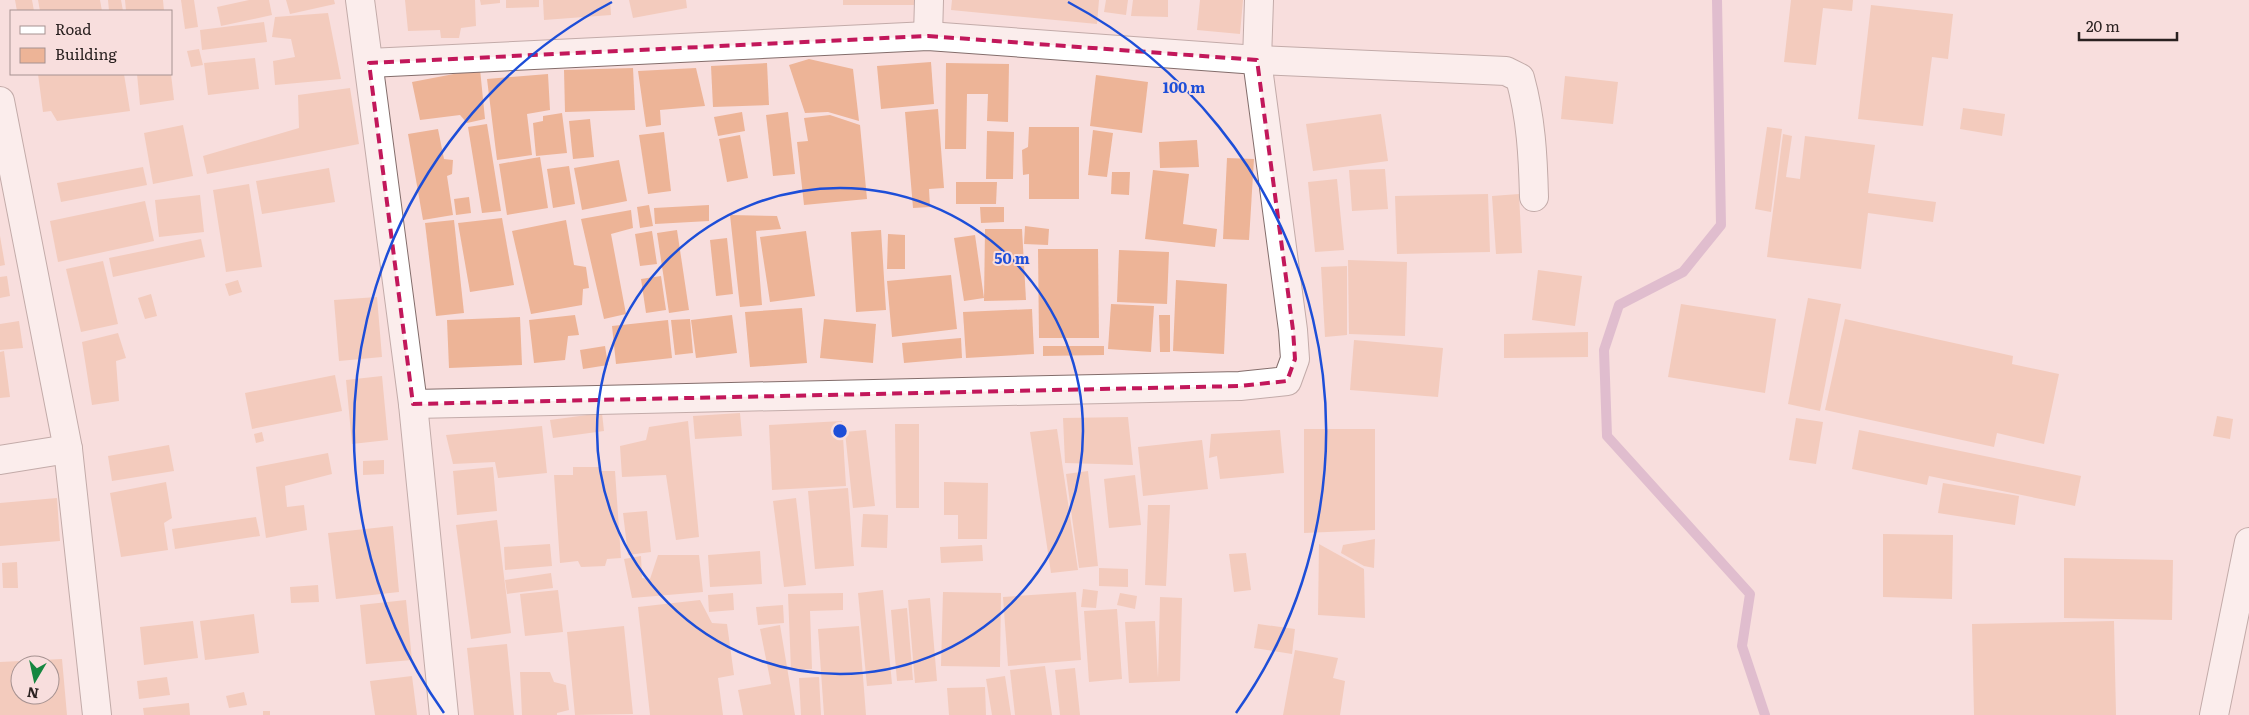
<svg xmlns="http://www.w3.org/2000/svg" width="2249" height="715" font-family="Literata,serif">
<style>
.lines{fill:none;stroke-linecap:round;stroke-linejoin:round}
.stream{stroke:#c395bd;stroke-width:10}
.building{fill:#edb497;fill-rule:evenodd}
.street-casing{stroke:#836d6b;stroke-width:30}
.street{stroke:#fff;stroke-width:28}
.marked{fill:none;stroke:#c2185b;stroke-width:4;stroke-dasharray:10 6;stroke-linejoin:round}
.ring{fill:none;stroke:#1d4ed8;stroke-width:2.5}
.centre{fill:#1d4ed8;stroke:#f8dedd;stroke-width:2.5}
.ring-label{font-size:15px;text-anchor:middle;font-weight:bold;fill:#1d4ed8;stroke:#f8dedd;stroke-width:4;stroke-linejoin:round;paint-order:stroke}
</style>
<rect width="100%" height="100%" fill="#f8dedd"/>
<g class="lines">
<path class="stream" d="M1717 0 1721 225 1683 272 1619 305 1604 350 1607 436 1750 594 1742 646 1765 715"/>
</g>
<g class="building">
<path d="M15 0H32L34 11H17Z"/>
<path d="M38 0H100L102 11H40Z"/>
<path d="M108 0H121L123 11H109Z"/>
<path d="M125 0H163L164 11H126Z"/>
<path d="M181 0H194L198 27 185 29Z"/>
<path d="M249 0H269L272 15 221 26 217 7Z"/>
<path d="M286 0H334L335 4 290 14Z"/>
<path d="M405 0H475L476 26 461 28 459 38H441L440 30 408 31Z"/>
<path d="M480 0H500V3L481 5Z"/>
<path d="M506 0H539V7L506 8Z"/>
<path d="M543 0H610L611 15 544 20Z"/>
<path d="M629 0H686L687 8 633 18Z"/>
<rect x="843" y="0" width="76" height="5"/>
<path d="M952 0H1099L1097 24 951 10Z"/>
<path d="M1106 0H1128L1126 15 1104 12Z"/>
<path d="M1133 0H1168V17L1131 16Z"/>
<path d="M1200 0H1243L1240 34 1197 30Z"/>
<path d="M1791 0H1853L1852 11 1823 8 1816 65 1784 62Z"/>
<path d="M1871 5 1953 14 1948 59 1932 57 1923 126 1858 119Z"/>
<path d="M328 13 341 79 275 85 273 61 295 57 291 39 272 37 275 17Z"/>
<path d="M264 22 267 42 202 50 200 30Z"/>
<path d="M199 49 203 65 191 67 187 51Z"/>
<path d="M255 58 259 89 208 95 204 63Z"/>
<path d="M809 59 853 69 859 121 828 112 805 113 789 65Z"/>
<path d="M931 62 934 104 881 109 877 66Z"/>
<path d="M767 63 769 105 713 107 711 66Z"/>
<path d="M946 63 1009 64 1008 122 987 121 988 94H967L966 149H945Z"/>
<path d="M633 68 635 110 565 112 564 70Z"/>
<path d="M696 68 705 106 660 110 661 125 646 127 638 71Z"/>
<path d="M480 69 485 119 467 123 460 115 420 120 412 82Z"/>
<path d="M38 74H124L130 111 57 121 51 111 43 112Z"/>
<path d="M137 74H171L174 100 140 105Z"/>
<path d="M548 74 550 110 527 114 532 155 497 160 487 79Z"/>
<path d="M1096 75 1148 82 1142 133 1090 126Z"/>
<path d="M1565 76 1618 82 1613 124 1561 119Z"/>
<path d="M350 88 359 144 207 174 203 156 299 128 298 95Z"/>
<path d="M1963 108 2005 114 2002 136 1960 129Z"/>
<path d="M938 109 944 188 929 189 930 207 913 208 905 112Z"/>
<path d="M742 112 745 131 718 136 714 117Z"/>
<path d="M788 112 795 174 773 176 766 115Z"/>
<path d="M562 113 567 153 536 156 533 123 543 121V116Z"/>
<path d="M1381 114 1388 161 1313 171 1306 124Z"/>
<path d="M830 115 860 125 867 199 804 205 797 142 808 141 804 118Z"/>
<path d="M590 119 594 157 573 159 569 121Z"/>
<path d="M487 124 501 211 482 213 468 127Z"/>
<path d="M183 125 193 176 153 184 144 133Z"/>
<path d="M1029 127H1079V199H1029V174L1023 175 1022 150 1028 147Z"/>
<path d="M1767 127 1782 129 1771 212 1755 209Z"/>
<path d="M438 129 444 159 453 160 452 174 447 176 453 215 423 220 408 134Z"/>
<path d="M1093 130 1113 133 1107 177 1088 175Z"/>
<path d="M987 131 1014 132 1013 179H986Z"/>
<path d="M664 132 671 191 648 194 639 135Z"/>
<path d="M1783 134 1792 136 1786 177 1800 179 1805 136 1875 145 1868 193 1936 202 1933 222 1868 213 1861 269 1767 257Z"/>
<path d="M740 135 748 178 727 182 719 139Z"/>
<path d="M1197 140 1199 167 1160 168 1159 142Z"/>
<path d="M540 157 548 208 507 215 499 164Z"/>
<path d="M1227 158 1254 159 1249 240 1223 239Z"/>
<path d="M619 160 627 201 582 210 574 168Z"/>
<path d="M569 166 575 204 553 208 547 169Z"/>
<path d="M143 167 147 185 61 202 57 183Z"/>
<path d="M329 168 335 202 262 214 256 181Z"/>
<path d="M1385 169 1388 209 1352 211 1349 170Z"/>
<path d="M1153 170 1189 174 1183 224 1217 229 1215 247 1145 239Z"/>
<path d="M1112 172H1130L1129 195 1111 194Z"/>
<path d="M1337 179 1344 250 1315 252 1308 182Z"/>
<path d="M956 182H997L996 204H956Z"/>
<path d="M249 184 262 267 226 272 213 190Z"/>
<path d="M1488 194 1490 252 1397 254 1395 196Z"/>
<path d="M1519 194 1522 253 1496 254 1492 196Z"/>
<path d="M200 195 204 232 159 237 155 200Z"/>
<path d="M469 197 471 213 456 215 454 199Z"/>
<path d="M145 201 154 241 58 262 50 221Z"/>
<path d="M649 205 653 226 640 228 637 207Z"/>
<path d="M709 205V221L655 224 654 208Z"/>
<path d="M980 207H1004V222L981 223Z"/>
<path d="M631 210 633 228 611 234 626 314 604 319 581 219Z"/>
<path d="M730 215 777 216 781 229 756 231 762 305 740 307Z"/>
<path d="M502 218 514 285 470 292 458 223Z"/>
<path d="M454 220 464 313 436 316 425 223Z"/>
<path d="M566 220 574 265 586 267 589 288 583 289 582 305 531 314 512 231Z"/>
<path d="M1025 226 1049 229 1048 245 1024 244Z"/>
<path d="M985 229H1022L1026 300 984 301Z"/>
<path d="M677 230 689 310 669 313 657 233Z"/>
<path d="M881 230 886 310 856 312 851 232Z"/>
<path d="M652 231 657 264 640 266 635 234Z"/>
<path d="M806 231 815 296 770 302 760 237Z"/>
<path d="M888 234 905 235V269H887Z"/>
<path d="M975 235 984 298 964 301 954 238Z"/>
<path d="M0 236 5 265 0 266Z"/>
<path d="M727 238 733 294 716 296 710 240Z"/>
<path d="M201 239 205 257 113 277 109 258Z"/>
<path d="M1038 249H1098L1099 338H1039Z"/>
<path d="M1119 250 1169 252 1167 304 1117 302Z"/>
<path d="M1348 260 1407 262 1405 336 1349 334Z"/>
<path d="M103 261 118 324 81 332 66 269Z"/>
<path d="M1347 266V335L1325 337 1321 267Z"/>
<path d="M1538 270 1582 276 1575 326 1532 320Z"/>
<path d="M951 275 957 329 892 337 887 281Z"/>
<path d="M7 276 10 296 0 298V277Z"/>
<path d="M661 276 666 310 646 313 641 279Z"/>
<path d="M238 280 242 292 229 296 225 284Z"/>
<path d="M1176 280 1227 284 1224 354 1173 351Z"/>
<path d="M151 294 157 316 145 319 138 298Z"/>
<path d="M377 297 382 357 339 361 334 300Z"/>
<path d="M1808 298 1841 304 1820 411 1788 404Z"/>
<path d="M1111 304 1154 306 1151 352 1108 349Z"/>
<path d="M1681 304 1776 319 1765 393 1668 377Z"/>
<path d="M802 308 807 363 750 367 745 312Z"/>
<path d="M1032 309 1034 354 966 358 963 312Z"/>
<path d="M575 315 579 335 568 336 565 360 534 363 529 320Z"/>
<path d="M732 315 737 353 696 358 691 320Z"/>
<path d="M1159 315H1170V352H1160Z"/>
<path d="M520 317 522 365 449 368 447 320Z"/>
<path d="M690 319 693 353 675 355 671 320Z"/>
<path d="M824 319 876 324 873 363 820 358Z"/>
<path d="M1845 319 2013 356 2012 364 2059 374 2044 444 1997 433 1994 447 1825 410Z"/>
<path d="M668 320 672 358 616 364 612 326Z"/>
<path d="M19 321 23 348 0 350V324Z"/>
<path d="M1588 332V357L1504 358V334Z"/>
<path d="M118 333 126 358 116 361 119 401 92 405 82 342Z"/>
<path d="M961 338 962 358 904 363 902 343Z"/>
<path d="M1354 340 1443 348 1438 397 1350 390Z"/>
<path d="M605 346 608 365 583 369 580 350Z"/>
<path d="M1043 346H1104V355L1043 356Z"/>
<path d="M4 351 10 397 0 398V352Z"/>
<path d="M335 375 342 411 252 429 245 393Z"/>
<path d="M382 376 388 440 352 444 346 380Z"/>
<path d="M602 413 604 431 553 438 550 420Z"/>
<path d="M740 413 742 436 695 439 693 416Z"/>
<path d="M2217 416 2233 419 2230 439 2213 436Z"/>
<path d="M1128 417 1133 465 1065 463 1063 418Z"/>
<path d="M1796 418 1823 422 1816 464 1789 460Z"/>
<path d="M688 421 699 537 676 540 666 475 622 477 620 446 646 440 649 427Z"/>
<path d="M842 421 846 486 772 490 769 425Z"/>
<path d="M895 424H919V508H896Z"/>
<path d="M542 426 547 473 498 478 495 462 453 464 446 435Z"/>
<path d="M1057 429 1078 570 1051 573 1030 432Z"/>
<path d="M1304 429H1375V530L1304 533Z"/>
<path d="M866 430 875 506 853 508 845 432Z"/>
<path d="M1280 430 1284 473 1220 479 1217 456 1209 458 1211 434Z"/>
<path d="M1859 430 2081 476 2075 506 1929 476 1927 485 1852 469Z"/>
<path d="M262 432 264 441 256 443 254 434Z"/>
<path d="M1202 440 1208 489 1143 496 1138 447Z"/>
<path d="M169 445 174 471 112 481 108 456Z"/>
<path d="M328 453 332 474 285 486 287 507 304 505 307 530 266 538 256 467Z"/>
<path d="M384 460V474L363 475V461Z"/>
<path d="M493 467 497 511 457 515 453 471Z"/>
<path d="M573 467H599V471H615L621 558 607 559 605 566 581 567 578 561 560 563 554 475H573Z"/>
<path d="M1088 471 1098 566 1079 568 1066 474Z"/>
<path d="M1135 475 1141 525 1109 528 1104 479Z"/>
<path d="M166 482 172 518 164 523 168 550 121 557 110 493Z"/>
<path d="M944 482 988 483 987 539H958V515H944Z"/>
<path d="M1943 483 2019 496 2015 525 1938 513Z"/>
<path d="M848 488 854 566 815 569 808 491Z"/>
<path d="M57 498 60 541 0 546V503Z"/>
<path d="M796 498 806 585 784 587 773 501Z"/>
<path d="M1148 505H1170L1166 586 1145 585Z"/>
<path d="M647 511 651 552 628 555 623 513Z"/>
<path d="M863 514 888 515 887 548 861 547Z"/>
<path d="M256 517 260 536 175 549 172 529Z"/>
<path d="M497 520 511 633 471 639 456 525Z"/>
<path d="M393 526 399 592 336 599 328 533Z"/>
<path d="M1883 534 1953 535 1952 599 1883 597Z"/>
<path d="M1375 539 1374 568 1364 566 1341 553 1343 545Z"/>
<path d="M550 544 552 566 505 570 504 547Z"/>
<path d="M1319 544 1364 569 1365 618 1318 615Z"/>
<path d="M982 545 983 561 941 563 940 547Z"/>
<path d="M760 551 762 584 710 587 708 555Z"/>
<path d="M1246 553 1251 590 1234 592 1229 554Z"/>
<path d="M658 555H699L703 592 632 598 624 559 641 556 642 578 650 579Z"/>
<path d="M2064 558 2173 560 2172 620 2064 618Z"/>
<path d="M17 562 18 588H3L2 563Z"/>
<path d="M1099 568 1128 569V587L1099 586Z"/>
<path d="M551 573 553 588 507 594 505 580Z"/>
<path d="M318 585 319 602 291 603 290 587Z"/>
<path d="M1083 589 1098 591 1096 608 1081 607Z"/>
<path d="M558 590 563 632 525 636 520 594Z"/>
<path d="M883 590 892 684 867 686 858 593Z"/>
<path d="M943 592 1001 593 1000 667 941 666Z"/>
<path d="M1076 592 1081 660 1008 666 1003 597Z"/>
<path d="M733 593 734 610 709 612 708 595Z"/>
<path d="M843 593V610L810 611 812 669 791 670 788 594Z"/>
<path d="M1120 593 1137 596 1135 609 1117 605Z"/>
<path d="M1160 597 1182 598 1180 681 1129 683 1125 622 1155 621 1158 678Z"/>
<path d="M930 598 937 681 915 683 908 600Z"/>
<path d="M406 600 412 660 366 664 360 605Z"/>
<path d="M700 600 712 623 727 624 734 675 718 678 723 715H650L638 607Z"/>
<path d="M783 605 784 623 758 625 756 607Z"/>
<path d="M907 608 913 680 897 681 891 610Z"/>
<path d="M1117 609 1122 679 1089 682 1084 611Z"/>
<path d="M254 614 259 653 205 660 200 621Z"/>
<path d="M193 621 198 658 144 665 140 627Z"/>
<path d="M2114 621 2116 715H1974L1972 624Z"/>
<path d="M1258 624 1295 629 1292 654 1254 648Z"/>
<path d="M780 625 795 715H743L738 690 771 684 760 629Z"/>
<path d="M624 626 633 714 575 715 567 632Z"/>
<path d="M859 626 866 715H824L818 629Z"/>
<path d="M507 644 514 715H474L467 648Z"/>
<path d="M1295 650 1338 658 1333 678 1345 681 1340 715H1283Z"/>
<path d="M62 659 67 715H0V662ZM20 665H50V695H20Z"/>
<path d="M1045 666 1052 715H1015L1010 670Z"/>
<path d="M1075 668 1080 715H1060L1055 670Z"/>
<path d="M520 672H550L554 682 566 685 569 710 557 713V715H522Z"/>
<path d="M412 676 417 715H375L370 681Z"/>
<path d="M1005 676 1011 715H992L986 679Z"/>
<path d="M167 677 170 695 139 699 137 681Z"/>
<path d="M819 677 821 715H801L799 678Z"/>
<path d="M985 687 986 715H949L947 688Z"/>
<path d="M244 692 247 705 229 708 226 696Z"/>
<path d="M189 703 190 715H144L143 708Z"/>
<rect x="263" y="711" width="7" height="4"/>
</g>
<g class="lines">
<defs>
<g id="street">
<path d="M360 0 413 404 444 715"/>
<path d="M928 36 929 0"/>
<path d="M369 63 928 36 1257 60 1506 71 1520 78C1531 118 1533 156 1534 197"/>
<path d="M0 101 68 449 97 715"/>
<path d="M413 404 1240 386 1287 381 1295 359 1293 330 1257 60 1259 0"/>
<path d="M0 460 68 449"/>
<path d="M2214 715 2249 542"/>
</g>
</defs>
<use href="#street" class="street-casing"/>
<use href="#street" class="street"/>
</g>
<path d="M0 0H2249V715H0ZM928 36 1257 60 1293 330 1295 359 1287 381 1240 386 413 404 369 63Z" fill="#f8dedd" fill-opacity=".55" fill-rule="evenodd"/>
<path class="marked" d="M928 36 1257 60 1293 330 1295 359 1287 381 1240 386 413 404 369 63Z"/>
<g class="ring">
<circle cx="840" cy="431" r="243"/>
<path d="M444 713A486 486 0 0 1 612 2M1068 2A486 486 0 0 1 1236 713"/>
</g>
<circle cx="840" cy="431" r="8" class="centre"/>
<g class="ring-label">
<text x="1184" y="93">100 m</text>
<text x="1012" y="264">50 m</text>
</g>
<rect x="10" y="10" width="162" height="65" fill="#f8dedd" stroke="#a69291"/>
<rect x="20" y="26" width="25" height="8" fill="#ffffff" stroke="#a69291"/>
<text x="55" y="35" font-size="15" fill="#2a2120">Road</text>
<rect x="20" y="48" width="25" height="15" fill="#edb497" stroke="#a69291"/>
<text x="55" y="60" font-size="15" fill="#2a2120">Building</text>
<g transform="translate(35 680) rotate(189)"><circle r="24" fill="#f8dedd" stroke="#a69291"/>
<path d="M0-4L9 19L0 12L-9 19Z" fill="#158740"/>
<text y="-8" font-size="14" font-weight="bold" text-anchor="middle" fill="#2a2120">N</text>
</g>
<path d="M2079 32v8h98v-8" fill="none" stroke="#2a2120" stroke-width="2.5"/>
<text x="2086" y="32" font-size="15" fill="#2a2120" stroke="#f8dedd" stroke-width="4" paint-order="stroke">20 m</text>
</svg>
